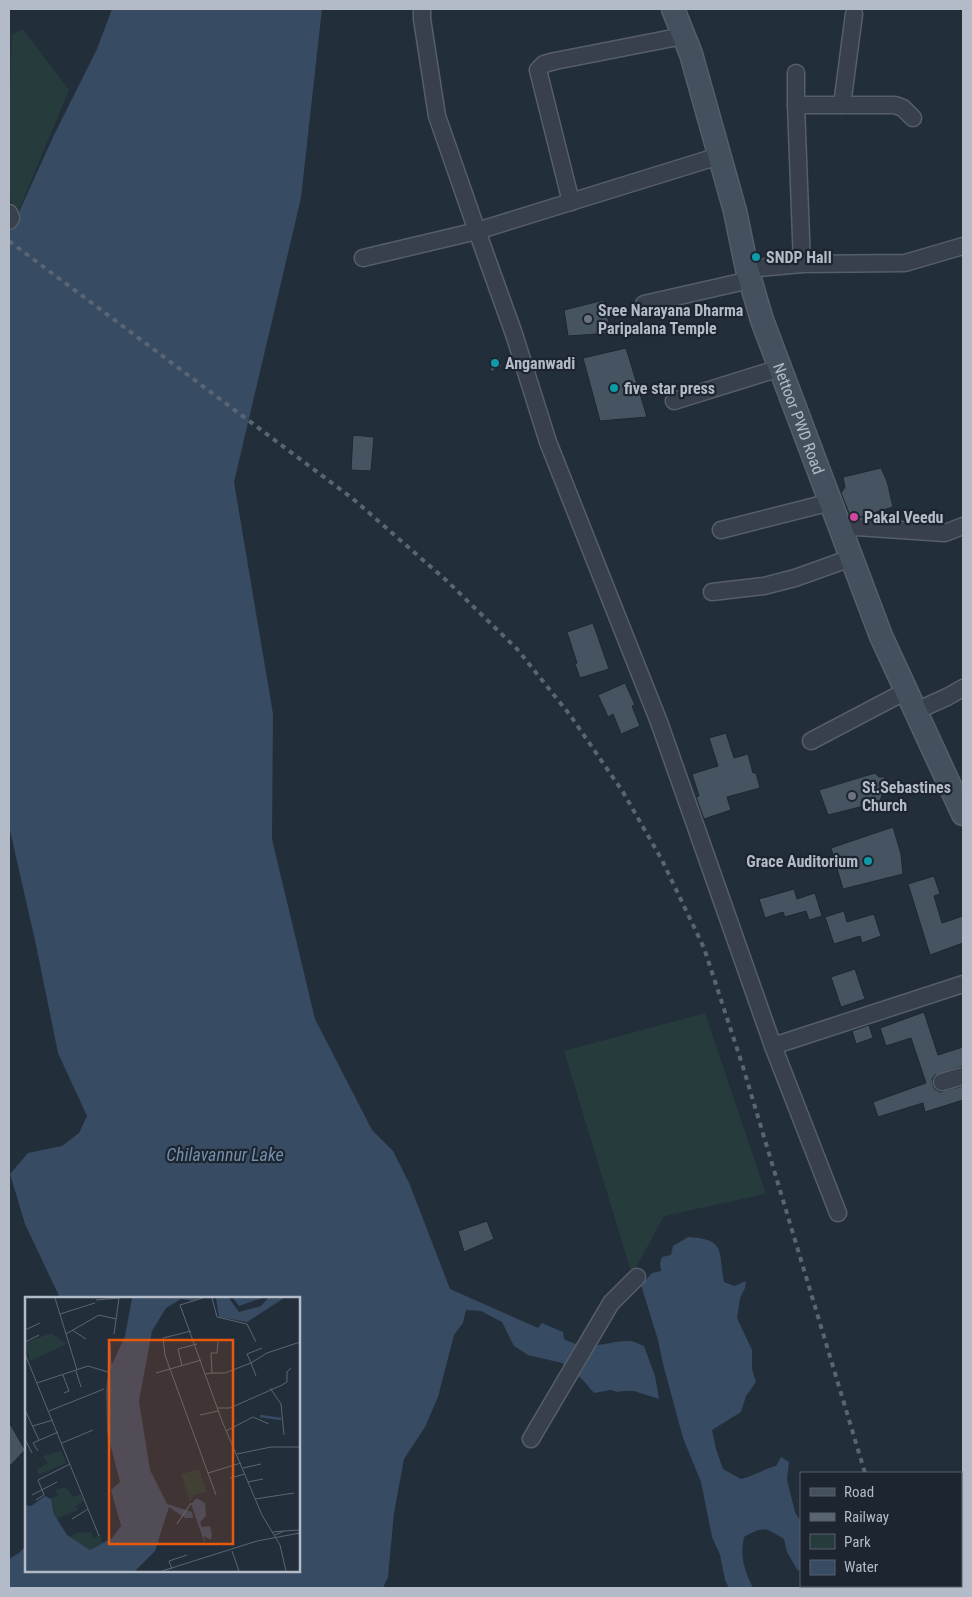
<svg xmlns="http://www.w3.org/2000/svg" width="972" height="1597" font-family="'Roboto Condensed',sans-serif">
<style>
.green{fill:#253b3c}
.water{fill:#374b62}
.building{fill:#465462;stroke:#1e2732}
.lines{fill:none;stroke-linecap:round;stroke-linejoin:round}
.street-casing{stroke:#555e69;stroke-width:19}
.secondary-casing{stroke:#555e69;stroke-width:25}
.street{stroke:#37404c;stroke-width:16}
.secondary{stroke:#45505f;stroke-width:22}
.rail{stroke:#596573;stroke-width:4;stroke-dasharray:5 5;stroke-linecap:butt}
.culture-dot{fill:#0f9aa8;stroke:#1c2530;stroke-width:2}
.worship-dot{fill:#6b7280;stroke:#1c2530;stroke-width:2}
.hotel-dot{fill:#d1479c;stroke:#1c2530;stroke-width:2}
.labels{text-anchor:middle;stroke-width:4.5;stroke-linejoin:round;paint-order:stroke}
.poi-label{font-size:16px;font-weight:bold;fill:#b2bbc7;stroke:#1c2530;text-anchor:start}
.street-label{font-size:16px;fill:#b2bbc7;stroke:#1c2530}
.water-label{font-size:18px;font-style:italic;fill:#738daa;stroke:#1c2530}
.inset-river{fill:none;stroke:#374b62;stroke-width:2.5}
.inset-road{fill:none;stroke:#5c6673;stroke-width:1}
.view{fill:#e8590c;fill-opacity:0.15;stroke:#e8590c;stroke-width:2.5}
.inset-edge{fill:none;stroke:#b2bbc7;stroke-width:2.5}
</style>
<rect width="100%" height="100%" fill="#232e3b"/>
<g class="green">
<path d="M23 29 69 90 16 217 9 193V114L12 35Z"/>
<path d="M705 1013 766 1194 664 1216 632 1275 564 1051Z"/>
</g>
<g class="water">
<path d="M112 9H322L301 198 234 482 273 714 272 839 315 1019 372 1130 393 1151 410 1185 450 1289 538 1328 542 1323 563 1332 564 1339C591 1353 603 1341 629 1341 634 1341 639 1344 644 1346L655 1376 659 1399 634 1391H623L618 1392 610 1390 594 1393 582 1379 562 1363 528 1355 514 1346 502 1322 481 1311 466 1310 463 1323 454 1335 438 1397 425 1427 404 1459 394 1513 388 1577 383 1588H9V1559L19 1553 26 1546V1571H299V1298H60L25 1224 10 1174 28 1153 62 1146 79 1133 87 1116 58 1053 36 945 9 826V234L54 135 97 49Z"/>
<path d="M688 1237C727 1239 718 1252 724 1282L734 1286 746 1281 745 1288 740 1298 737 1318 752 1350V1369L756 1382 746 1396 741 1412 712 1430 716 1449 723 1469 741 1479C753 1476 764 1469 776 1466L781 1457 789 1462 787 1480 795 1512 801 1522V1569L798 1571 787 1552 784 1539C764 1527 765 1526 744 1537 740 1558 744 1569 753 1588H729L725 1580 720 1555 712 1537 701 1482 683 1438 663 1364 658 1340 641 1285 652 1273 661 1271 660 1263 662 1257 671 1255 673 1246Z"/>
</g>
<g class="building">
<path d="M604 300 611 333 568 336 564 310Z"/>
<path d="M626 348 647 417 600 421 583 358Z"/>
<path d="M500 357 502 366 491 372 489 359Z"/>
<path d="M353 435 374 437 371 471 351 470Z"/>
<path d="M881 468 887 481 893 507 861 517 851 518 841 493 845 487 843 477Z"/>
<path d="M593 623 609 669 580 678 575 664 577 663 567 632Z"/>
<path d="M625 683 635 705 632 706 640 726 621 734 613 714 608 717 598 695Z"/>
<path d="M726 733 734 758 748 754 753 773H756L760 788 727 797 731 810 704 819 696 797 699 796 692 774 718 766 709 738Z"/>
<path d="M875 773 879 777H885V784L880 802 828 815 819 790Z"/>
<path d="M893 827 901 854 903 874 843 889 831 848Z"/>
<path d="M934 876 940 894 934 896 942 923 963 916V943L930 955 908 884Z"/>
<path d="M794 889 797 899 815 893 822 916 809 920 806 911 785 917 783 912 765 918 759 899Z"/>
<path d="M844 911 847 922 874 914 881 936 862 943 860 936 834 944 825 917Z"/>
<path d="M855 969 865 999 841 1007 831 977Z"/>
<path d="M924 1012 938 1055 963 1047V1066L935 1075 932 1079 933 1085 935 1089 940 1092 963 1086V1100L925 1112 923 1103 878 1117 873 1102 926 1083 911 1038 886 1046 880 1028Z"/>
<path d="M869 1025 873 1038 856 1044 852 1031Z"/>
<path d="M487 1221 494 1239 464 1252 458 1231Z"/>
<path d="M9 1422 25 1450 9 1467Z"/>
</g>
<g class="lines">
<defs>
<g id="street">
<path d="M422 9V19L437 116 477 231 719 156"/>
<path d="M796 105V73"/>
<path d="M842 105H895L903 108 913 118"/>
<path d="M571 202 538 70 544 64 555 61 683 36"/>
<path d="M9 213 11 218 9 221"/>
<path d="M363 258 477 231 514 334 548 442 659 722 773 1046 838 1213"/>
<path d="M802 264 905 263 963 246"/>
<path d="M747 269 802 264 796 105H842L854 14"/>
<path d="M644 304 750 280"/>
<path d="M674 401 780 368"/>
<path d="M721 530 831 502"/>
<path d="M842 532 856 527 945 533 963 526"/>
<path d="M712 592 764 586 795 578 851 558"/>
<path d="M916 711 947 697 963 688"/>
<path d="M811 741 906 691"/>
<path d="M773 1046 963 984"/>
<path d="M942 1082 963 1076"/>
<path d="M531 1439 611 1303 637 1277"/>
</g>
<g id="secondary">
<path id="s1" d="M673 9 691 54 735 211 747 269 762 320 881 636 963 814"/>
</g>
</defs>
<use href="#street" class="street-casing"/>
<use href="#secondary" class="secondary-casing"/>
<use href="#street" class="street"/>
<use href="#secondary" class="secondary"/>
<g class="rail">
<path d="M9 241 352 498 447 581 517 649 570 715 623 792 662 860 704 948 743 1067 865 1473"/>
<path d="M899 1586 900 1588"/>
</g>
</g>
<g class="culture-dot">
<circle cx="756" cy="257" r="5"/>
<circle cx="495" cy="363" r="5"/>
<circle cx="614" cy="388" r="5"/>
<circle cx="868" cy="861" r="5"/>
</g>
<g class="worship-dot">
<circle cx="588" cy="319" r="5"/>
<circle cx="852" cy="796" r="5"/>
</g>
<circle class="hotel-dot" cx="854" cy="517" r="5"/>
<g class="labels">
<g class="poi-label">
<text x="766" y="263">SNDP Hall</text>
<text x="598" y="316">Sree Narayana Dharma<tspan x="598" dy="18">Paripalana Temple</tspan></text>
<text x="505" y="369">Anganwadi</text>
<text x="624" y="394">five star press</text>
<text x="864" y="523">Pakal Veedu</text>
<text x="862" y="793">St.Sebastines<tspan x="862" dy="18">Church</tspan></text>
<text x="858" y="867" text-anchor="end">Grace Auditorium</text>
</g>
<g class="street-label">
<text dy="6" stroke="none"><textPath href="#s1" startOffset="429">Nettoor PWD Road</textPath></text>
</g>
<g class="water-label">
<text x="225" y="1161">Chilavannur Lake</text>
</g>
</g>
<g transform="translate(25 1297)">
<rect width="275" height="275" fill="#232e3b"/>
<path d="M26 36 42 47 5 64 0 46ZM36 154 41 166 13 178 12 172 23 166 18 159ZM174 172 182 195 169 198 165 206 156 177ZM41 190 48 200 56 197 59 204 51 209 53 213 31 222 26 202 33 198 30 193ZM66 235 68 241 75 238 78 246 65 253 44 240 51 236Z" fill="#253b3c"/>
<path d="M107 1H175L168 4 156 2 141 11 127 34 114 104 125 173 142 207 167 215 168 221H160L144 210 130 254 110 274H0V208L6 209 20 199 26 202 29 217 42 238 65 253 87 241 96 229 86 193 95 185 82 135 81 92 83 76 100 39ZM191 1H204L214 15 236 9 243 1H259L222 25 194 20ZM208 1H237L214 9ZM172 201 180 206 181 219 175 225 177 230 185 229 187 238 186 243 179 239 180 247 166 207Z" fill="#374b62"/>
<path class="inset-river" d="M235 119 256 122"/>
<path class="inset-road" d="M30 1 52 73M178 1 155 8 197 124 237 218 255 248 261 274M187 1 192 20 222 27 231 45M71 3 94 1M35 17 70 6M0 33 15 26M47 33 61 42M166 34 138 41 140 58 145 72 176 63M41 37 74 18 91 22M89 37 94 1M0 45 14 38M237 51 222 57 226 66 242 56 275 45M0 57 74 239M157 69 153 52 172 47M51 74 56 90M131 76 145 72 191 198M187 76H200L226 66 231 79M180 77 187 76 186 56H192L193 45M38 78 44 94 39 96M12 86 63 69 83 75 86 70 85 46M245 91 256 107 259 138M192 111H205L257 88 262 85V75L266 71M0 113 14 143M24 114 79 92M175 118 193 114M8 129 28 123M201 134 228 120 244 127M0 142 7 156M37 146 68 133M13 154 8 146 33 135M212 157 246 150H275M218 171 236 167M183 176 216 166M205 181 220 177M223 185 238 182M7 198 32 185M230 202 269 196M11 203 19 198 13 183 45 167M47 222 63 212M152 227 166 206M259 234 275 233M248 235 259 234 250 238M207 254 214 274M147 272 144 264 162 258M137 274 232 244 275 236"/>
<path class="view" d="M84 43H208V247H84Z"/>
<rect width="275" height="275" class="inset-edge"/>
</g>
<rect width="972" height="1597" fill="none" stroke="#b2bbc7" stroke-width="20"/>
<rect x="800" y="1472" width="162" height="115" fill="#1c2530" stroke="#58616c"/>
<rect x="810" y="1488" width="25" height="8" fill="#45505f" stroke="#58616c"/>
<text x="844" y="1497" font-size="15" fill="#b2bbc7">Road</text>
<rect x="810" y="1513" width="25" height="8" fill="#596573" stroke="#58616c"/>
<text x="844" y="1522" font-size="15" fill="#b2bbc7">Railway</text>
<rect x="810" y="1534" width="25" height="15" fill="#253b3c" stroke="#58616c"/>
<text x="844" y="1547" font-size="15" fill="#b2bbc7">Park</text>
<rect x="810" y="1560" width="25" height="15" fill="#374b62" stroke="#58616c"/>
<text x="844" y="1572" font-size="15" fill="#b2bbc7">Water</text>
</svg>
